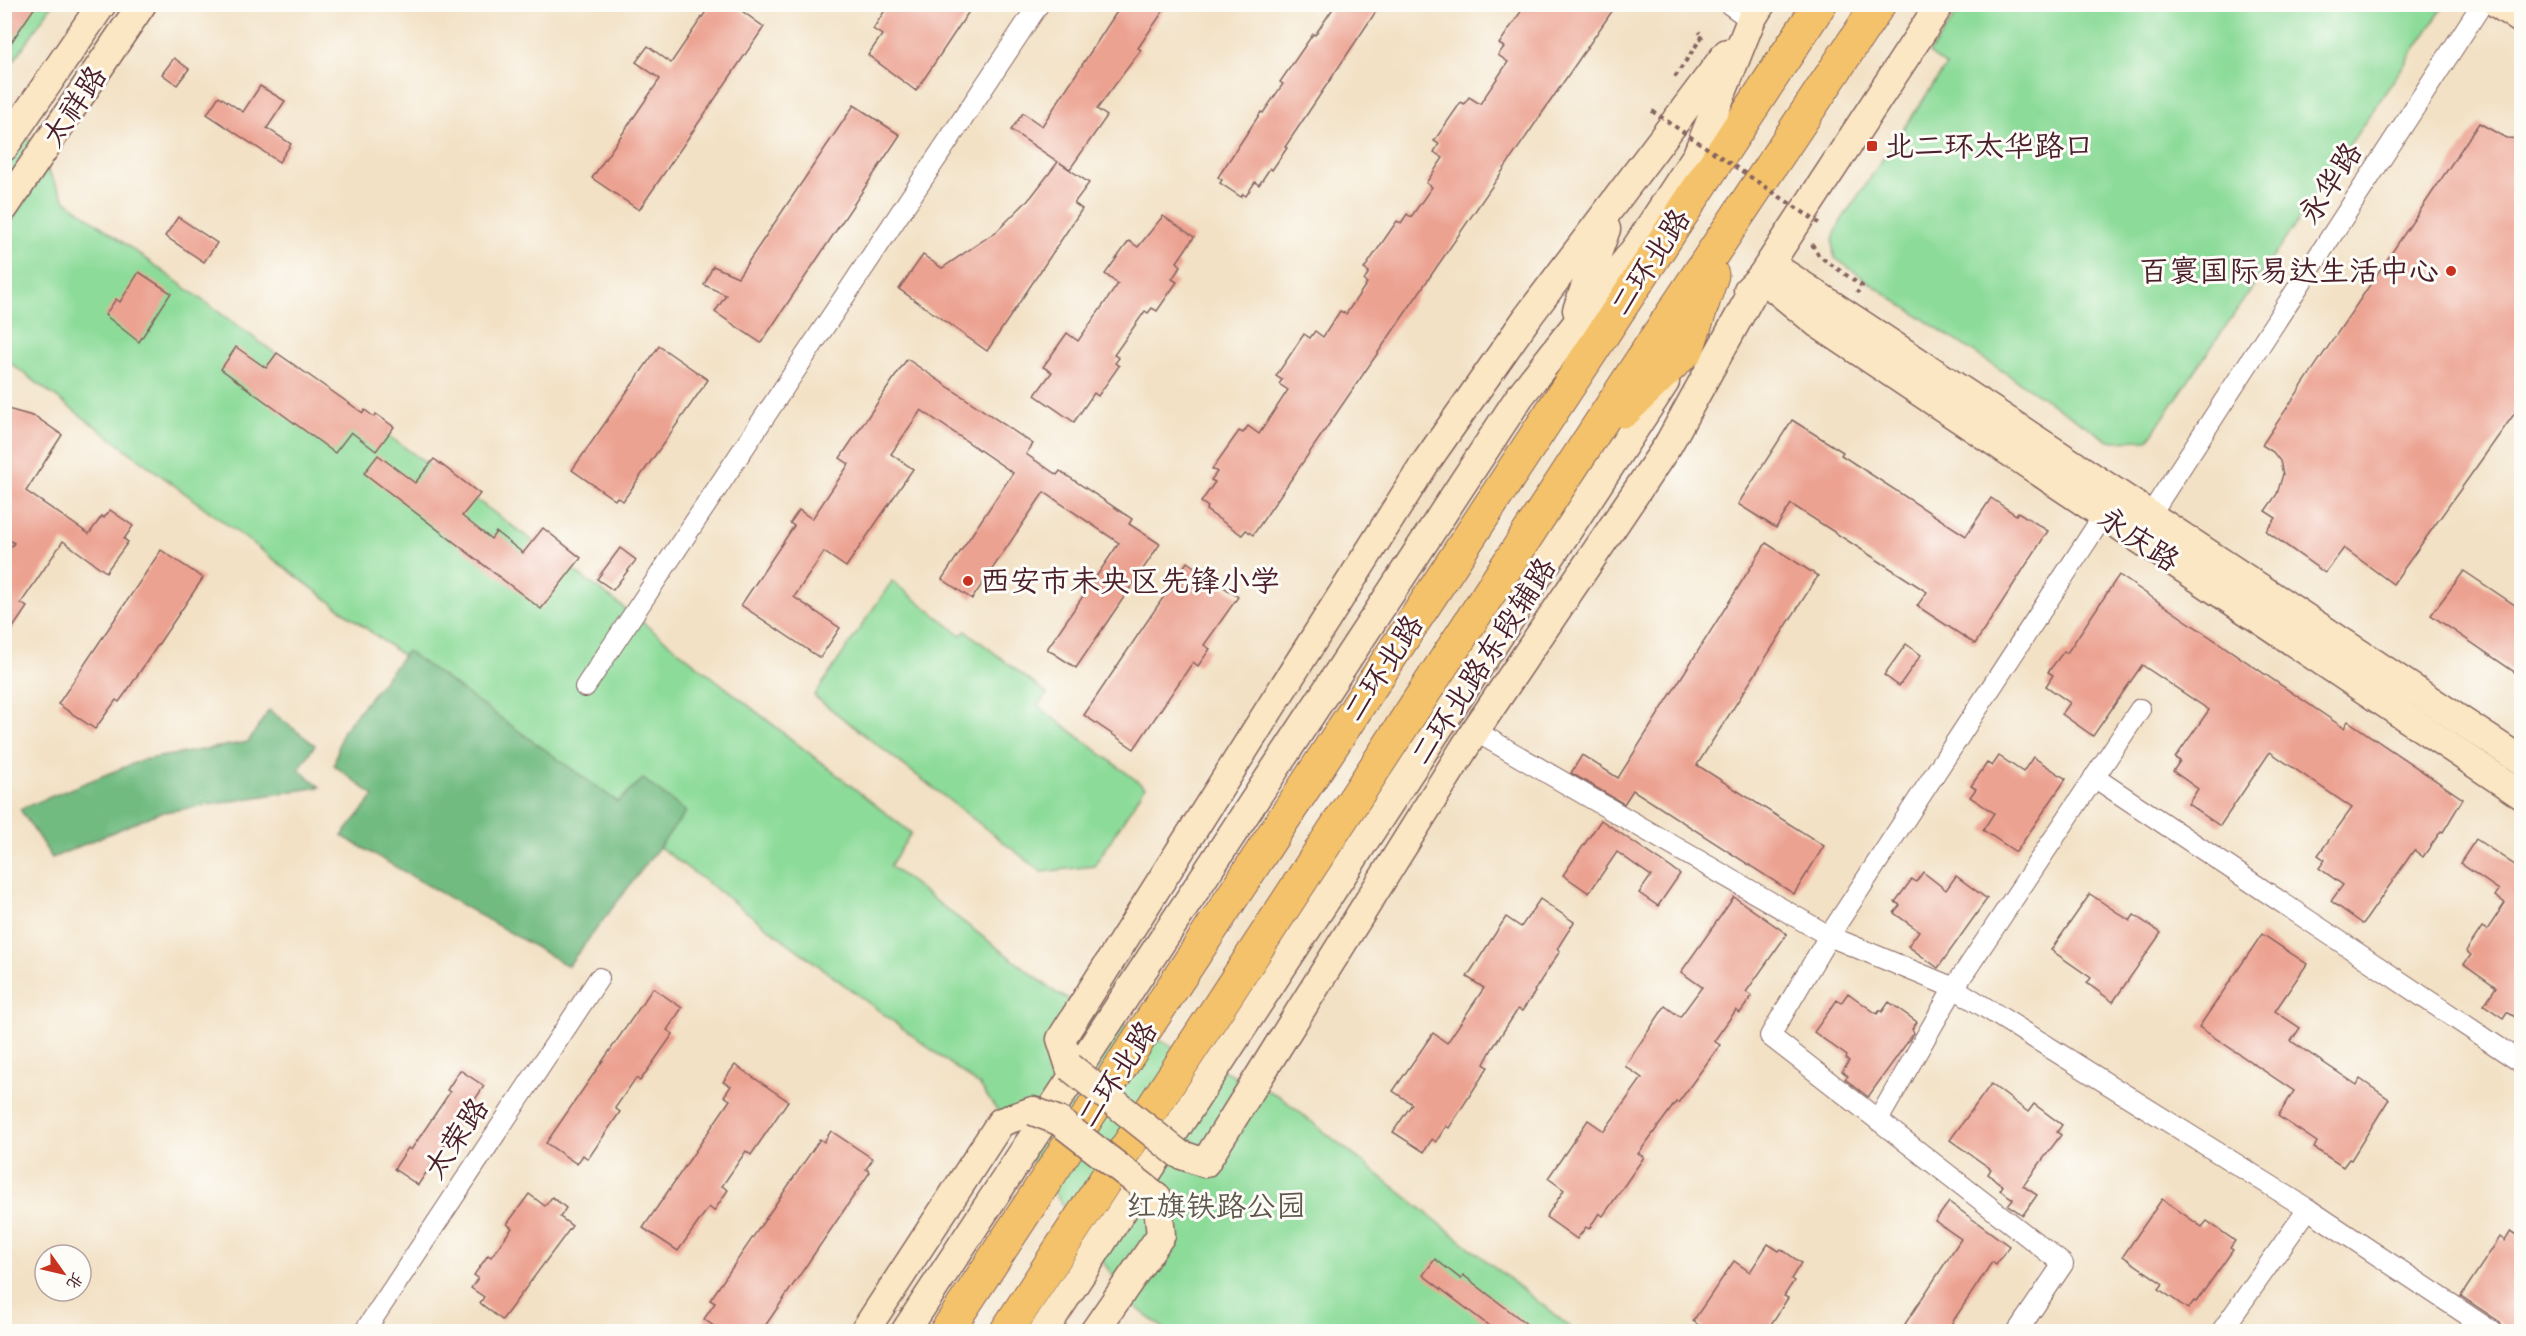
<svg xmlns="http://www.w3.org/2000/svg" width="2526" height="1336" font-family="Caveat,'LXGW WenKai TC',sans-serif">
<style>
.green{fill:#8cdb99;stroke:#6b7d62;stroke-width:1.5}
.forest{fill:#71bb81;stroke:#5e6d56;stroke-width:1.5}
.building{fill:#eca291}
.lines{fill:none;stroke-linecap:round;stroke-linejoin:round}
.street-casing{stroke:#856361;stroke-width:22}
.secondary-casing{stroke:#856361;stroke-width:31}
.highway-casing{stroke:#856361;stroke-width:35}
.path{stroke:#856361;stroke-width:4;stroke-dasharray:4.5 4.5;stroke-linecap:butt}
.street{stroke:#fff;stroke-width:20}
.secondary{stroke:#fbe7c3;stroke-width:28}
.highway{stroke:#f4c26a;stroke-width:33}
.secondary-bridge-casing{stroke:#856361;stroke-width:31;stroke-linecap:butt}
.path-bridge{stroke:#856361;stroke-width:4;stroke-dasharray:4.5 4.5;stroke-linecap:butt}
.secondary-bridge{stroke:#fbe7c3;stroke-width:28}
.poi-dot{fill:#c8321e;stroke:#fdfcf7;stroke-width:2}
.labels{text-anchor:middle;stroke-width:6;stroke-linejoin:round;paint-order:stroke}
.street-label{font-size:30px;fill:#4a1f2b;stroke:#fdfcf7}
.poi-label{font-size:30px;fill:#4a1f2b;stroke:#fdfcf7;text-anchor:start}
.park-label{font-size:30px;fill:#5e574c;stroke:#fdfcf7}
</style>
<rect width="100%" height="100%" fill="#fdfcf7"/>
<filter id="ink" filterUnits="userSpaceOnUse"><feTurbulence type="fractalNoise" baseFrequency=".0167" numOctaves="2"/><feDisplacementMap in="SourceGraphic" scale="12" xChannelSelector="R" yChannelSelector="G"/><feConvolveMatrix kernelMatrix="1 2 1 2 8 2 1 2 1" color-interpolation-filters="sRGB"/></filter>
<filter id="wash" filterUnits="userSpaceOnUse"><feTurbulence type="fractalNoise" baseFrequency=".008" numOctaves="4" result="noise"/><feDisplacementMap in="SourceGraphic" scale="24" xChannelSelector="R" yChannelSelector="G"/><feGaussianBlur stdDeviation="1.35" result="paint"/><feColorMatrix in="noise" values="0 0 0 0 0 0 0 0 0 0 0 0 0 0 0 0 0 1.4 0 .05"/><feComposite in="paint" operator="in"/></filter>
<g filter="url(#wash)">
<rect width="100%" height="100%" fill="#f2e1c5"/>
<g class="green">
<path d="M1964 4H2445V5L2148 440 2109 441 1894 300 1835 258C1830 243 1834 234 1841 221L1946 66 1929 53Z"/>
<path d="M5 5H52L11 65 5 61Z"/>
<path d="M4 97 65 200 618 603 911 833 890 866 1058 994 1279 1096 1575 1331H1167L1133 1305 980 1086 5 359Z"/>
<path d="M892 581 961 635 966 631 1047 694 1038 706 1145 787 1094 866 1042 872 814 696Z"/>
</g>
<g class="forest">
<path d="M407 651 618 802 643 779 686 812 568 966 342 836 374 796 334 765 342 732Z"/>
<path d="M269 710 315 745 299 769 320 787 158 813 52 858 20 809 142 760 248 742Z"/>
</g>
<g id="blocks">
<g class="building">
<path d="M11 4H37L4 53V15Z"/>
<path d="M711 4H732L764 27 639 210 592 178 660 79 636 62 648 46 671 63Z"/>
<path d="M889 4H974L916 91 868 55 882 35 873 29Z"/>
<path d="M1122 4H1168L1138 48 1141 50 1097 109 1107 116 1070 169 1060 163 1089 183 1074 203 1082 209 987 351 899 289 923 255 942 268 997 231 1031 197 1058 162 1011 130 1023 113 1042 126Z"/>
<path d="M1336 4H1381L1285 147 1287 148 1272 170 1270 168 1259 185 1255 182 1246 196 1243 194 1241 197 1220 183 1222 180 1218 177 1261 112 1263 113 1283 84 1280 82 1313 34 1315 35Z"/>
<path d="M1526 4H1617L1253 535 1246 530 1242 535 1206 510 1208 507 1201 502 1215 482 1211 480 1217 472 1212 469 1239 431 1243 433 1248 426 1259 434 1288 390 1279 384 1282 380 1276 376 1304 334 1310 338 1315 331 1323 337 1340 311 1346 314 1367 283 1364 281 1369 272 1364 269 1397 221 1401 223 1407 214 1411 217 1432 187 1426 183 1443 158 1434 152 1439 144 1434 141 1461 102 1464 104 1469 97 1480 104 1508 62 1498 55 1504 47 1499 44Z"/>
<path d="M174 58 189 69 177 85 162 74Z"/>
<path d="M260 86 285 101 267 128 291 144 279 162 207 114 219 96 243 112Z"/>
<path d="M854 105 900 135 761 343 715 312 726 295 704 285 713 266 738 277Z"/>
<path d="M2479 123 2506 138 2522 139V403L2393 584 2344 548 2325 573 2266 531 2276 518 2265 511 2277 494 2283 474 2280 461 2273 452 2262 445Z"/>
<path d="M1163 216 1194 237 1177 262 1181 266 1172 279 1177 282 1157 311 1152 308 1148 313 1145 311 1114 355 1119 358 1115 363 1119 366 1098 396 1094 393 1074 422 1035 395 1052 372 1043 367 1067 333 1078 341 1118 284 1105 274 1129 241 1138 247Z"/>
<path d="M178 217 217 243 204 262 165 236Z"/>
<path d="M139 272 171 293 139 342 105 315 116 299 120 302Z"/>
<path d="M659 346 708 380 623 501 617 497 615 500 572 470Z"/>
<path d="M236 347 266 368 277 353 363 413 365 410 374 417 376 414 394 427 376 451 351 432 335 453 221 369Z"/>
<path d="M907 359 1033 444 1026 454 1057 475 1060 471 1132 519 1129 524 1160 544 1076 668 1047 649 1119 543 1044 492 972 599 942 579 1013 473 921 410 891 454 913 469 846 567 824 552 794 597 840 628 820 658 741 605 794 526 790 523 799 510 812 519 849 464 840 458Z"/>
<path d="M4 408 36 417 62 435 26 491 89 534 102 516 104 518 110 510 133 526 124 539 128 542 106 572 63 541 21 603 27 607 4 641V556L14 543 4 536Z"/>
<path d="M1792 420 1843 452 1841 455 1966 536 1991 498 2016 515 2018 512 2048 531 1975 644 1917 606 1927 592 1791 504 1776 528 1738 504Z"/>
<path d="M378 455 415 483 434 459 480 494 462 516 491 539 496 532 523 553 543 528 581 558 541 609 364 473Z"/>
<path d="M1766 543 1818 576 1697 765 1824 846 1794 894 1633 790 1624 804 1571 773 1582 755 1618 778Z"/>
<path d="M620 548 636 560 613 590 597 579Z"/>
<path d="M161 550 203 578 127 691 119 702 116 700 95 729 58 704Z"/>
<path d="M1187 562 1238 597 1204 645 1210 649 1198 666 1193 662 1134 749 1084 715Z"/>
<path d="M2464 571 2522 610V677L2431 615Z"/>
<path d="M2119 575 2344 728 2348 721 2463 799 2443 832 2441 831 2423 857 2414 850 2363 924 2331 901 2343 885 2319 868 2325 860 2318 855 2352 808 2270 752 2220 826 2188 804 2198 789 2173 771 2180 761 2175 758 2209 710 2142 665 2093 736 2062 714 2070 703 2046 686 2053 675 2048 672 2064 651 2067 653Z"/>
<path d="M1906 644 1921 655 1899 686 1884 675Z"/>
<path d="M1999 756 2023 772 2033 757 2066 779 2016 852 1983 830 1994 813 1970 797 1976 789 1971 786 1987 763 1992 766Z"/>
<path d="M1601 820 1680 874 1658 906 1639 893 1651 876 1617 852 1589 893 1563 875Z"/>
<path d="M2476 839 2522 870V1008L2515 1017 2507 1012 2503 1018 2484 1005 2496 987 2464 964 2471 955 2466 951 2482 927 2487 930 2505 903 2495 896 2499 890 2460 863Z"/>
<path d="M1923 872 1946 890 1956 876 1987 899 1938 968 1908 946 1919 931 1894 913 1900 905 1895 902 1912 879 1916 882Z"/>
<path d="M2090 894 2130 921 2134 915 2161 933 2113 1002 2087 983 2091 978 2051 950Z"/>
<path d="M1734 897 1787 934 1746 992 1752 996 1740 1013 1736 1010 1714 1041 1720 1045 1678 1103 1676 1102 1638 1154 1644 1157 1617 1196 1603 1216 1599 1213 1589 1229 1586 1227 1577 1239 1546 1217 1564 1190 1548 1178 1588 1120 1604 1131 1642 1078 1625 1066 1665 1006 1680 1017 1702 987 1681 972Z"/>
<path d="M1540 899 1574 922 1557 949 1560 951 1534 991 1535 992 1522 1011 1518 1009 1492 1049 1484 1064 1488 1067 1449 1128 1446 1126 1436 1142 1432 1139 1424 1152 1393 1132 1412 1104 1393 1091 1433 1033 1447 1043 1484 988 1467 977 1506 917 1521 927Z"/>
<path d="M2262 934 2307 964 2275 1011 2300 1028 2291 1041 2357 1085 2360 1079 2389 1099 2351 1160 2349 1159 2343 1167 2314 1148 2317 1142 2278 1116 2294 1091 2199 1027Z"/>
<path d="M653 988 682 1008 667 1030 673 1034 640 1081 636 1078 615 1108 620 1112 588 1159 583 1155 577 1164 546 1143Z"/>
<path d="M1848 993 1877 1014 1880 1010 1882 1012 1889 1002 1917 1022 1912 1029 1914 1033 1868 1097 1845 1079 1848 1076 1842 1071 1849 1061 1846 1058 1847 1056 1814 1032 1837 1000 1841 1003Z"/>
<path d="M735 1065 788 1101 751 1155 746 1151 722 1186 728 1190 714 1211 709 1207 678 1251 643 1228 730 1100 724 1096 731 1086 723 1082Z"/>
<path d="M460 1070 484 1086 418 1185 394 1169 408 1148 411 1150 450 1092 447 1090Z"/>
<path d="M1991 1084 2028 1112 2034 1104 2062 1125 2057 1132 2061 1135 2023 1186 2037 1195 2023 1215 2008 1205 2013 1199 2000 1190 2003 1186 1988 1174 1991 1169 1950 1140Z"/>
<path d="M831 1131 873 1159 866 1169 870 1172 761 1332H722L704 1319 715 1303 710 1300 820 1139 824 1142Z"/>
<path d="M529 1194 545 1206 552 1197 566 1208 560 1217 572 1226 502 1320 480 1303 484 1297 471 1288 478 1278 474 1275 488 1255 491 1257 512 1228 507 1224Z"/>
<path d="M2162 1199 2202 1227 2207 1221 2235 1241 2230 1248 2233 1250 2196 1302 2194 1301 2188 1309 2159 1289 2163 1284 2123 1256Z"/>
<path d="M1949 1202 2009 1246 1996 1265 1992 1262 1946 1332H1917L1905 1324 1961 1239 1935 1221Z"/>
<path d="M2511 1231 2522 1238V1332H2505L2500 1322 2461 1296 2500 1237 2505 1241Z"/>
<path d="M1768 1244 1779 1251 1781 1249 1801 1263 1791 1279 1794 1281 1784 1296 1788 1298 1766 1332H1709L1693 1321 1734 1261 1750 1272Z"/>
<path d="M1435 1259 1461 1279 1463 1275 1537 1332H1497L1423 1275Z"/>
</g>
</g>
</g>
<g filter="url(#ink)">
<use href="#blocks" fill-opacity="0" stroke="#856361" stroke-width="1.5"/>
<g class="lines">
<defs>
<g id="street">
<path d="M1729 4 1751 20"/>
<path d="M2150 515 2482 4"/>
<path d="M585 687 1039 4"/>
<path d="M1475 731 1829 936 1954 988 2308 1209 2493 1332"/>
<path d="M2094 777 2522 1063"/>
<path d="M1878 1120 1954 988 2140 709"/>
<path d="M364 1332 599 978"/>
<path d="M2017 1332 2063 1264 1770 1036 1829 936 2111 504"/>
<path d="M2221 1332 2308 1209"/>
</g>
<g id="secondary">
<path d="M2498 4 2522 20"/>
<path d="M4 147 102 4"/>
<path d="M4 208 142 4"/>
<path d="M1773 266 2522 761"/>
<path d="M1748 290 1761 277 1940 4"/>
<path d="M1577 310 1606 229"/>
<path d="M1070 1067 1061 1039 1424 465 1527 318 1727 53"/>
<path d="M1179 1154 1205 1163 1475 731 1668 445 1761 277 1817 323 2522 795"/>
<path d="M864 1332 1001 1122 1033 1111"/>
<path d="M905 1332 1520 396 1636 248 1697 155 1751 20 1761 4"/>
<path d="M1043 1332 1665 382"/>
<path d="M1094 1332 1161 1235 1157 1197"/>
</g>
<g id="highway">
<path d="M1624 411 1687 350 1712 275"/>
<path d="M946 1332 1820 4"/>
<path d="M1006 1332 1654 341 1879 4"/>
</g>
</defs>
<use href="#street" class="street-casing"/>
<use href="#secondary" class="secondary-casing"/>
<use href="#highway" class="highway-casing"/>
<g class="path">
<path d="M1675 77 1703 35 1699 32"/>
<path d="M1812 244 1819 256 1862 286 1857 293"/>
</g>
<use href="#street" class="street"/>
<use href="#secondary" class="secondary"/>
<use href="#highway" class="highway"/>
<defs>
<g id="secondary-bridge">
<path d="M1070 1067 1179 1154"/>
<path d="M1033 1111 1059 1121 1157 1197"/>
</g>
</defs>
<use href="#secondary-bridge" class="secondary-bridge-casing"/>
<path class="path-bridge" d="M1652 111 1819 223"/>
<use href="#secondary-bridge" class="secondary-bridge"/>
</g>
</g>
<g class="poi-dot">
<rect x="1866" y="140" width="12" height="12" rx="3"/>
<circle cx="2451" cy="271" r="6"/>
<circle cx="968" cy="581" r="6"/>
</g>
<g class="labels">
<g class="street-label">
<text transform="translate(74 106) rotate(-56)" y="10">太祥路</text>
<text transform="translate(2330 183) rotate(-57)" y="10">永华路</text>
<text transform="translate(1650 262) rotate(-57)" y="10">二环北路</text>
<text transform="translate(2139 539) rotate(34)" y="10">永庆路</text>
<text transform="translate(1483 661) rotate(-57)" y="10">二环北路东段辅路</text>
<text transform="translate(1383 668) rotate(-57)" y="10">二环北路</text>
<text transform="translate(1117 1074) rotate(-57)" y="10">二环北路</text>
<text transform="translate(456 1138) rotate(-56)" y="10">太荣路</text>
</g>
<g class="poi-label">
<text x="1884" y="156">北二环太华路口</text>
<text x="2439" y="281" text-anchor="end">百寰国际易达生活中心</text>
<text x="980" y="591">西安市未央区先锋小学</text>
</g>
<g class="park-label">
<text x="1216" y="1216">红旗铁路公园</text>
</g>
</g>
<rect width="2526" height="1336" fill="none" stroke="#fdfcf7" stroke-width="24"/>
<g transform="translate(63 1273) rotate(124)"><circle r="28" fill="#fdfcf7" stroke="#b5a4a5" stroke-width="1.5"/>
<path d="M0-4.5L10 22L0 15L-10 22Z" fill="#c8321e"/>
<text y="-9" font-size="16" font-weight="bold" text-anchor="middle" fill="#4a1f2b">北</text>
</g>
</svg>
